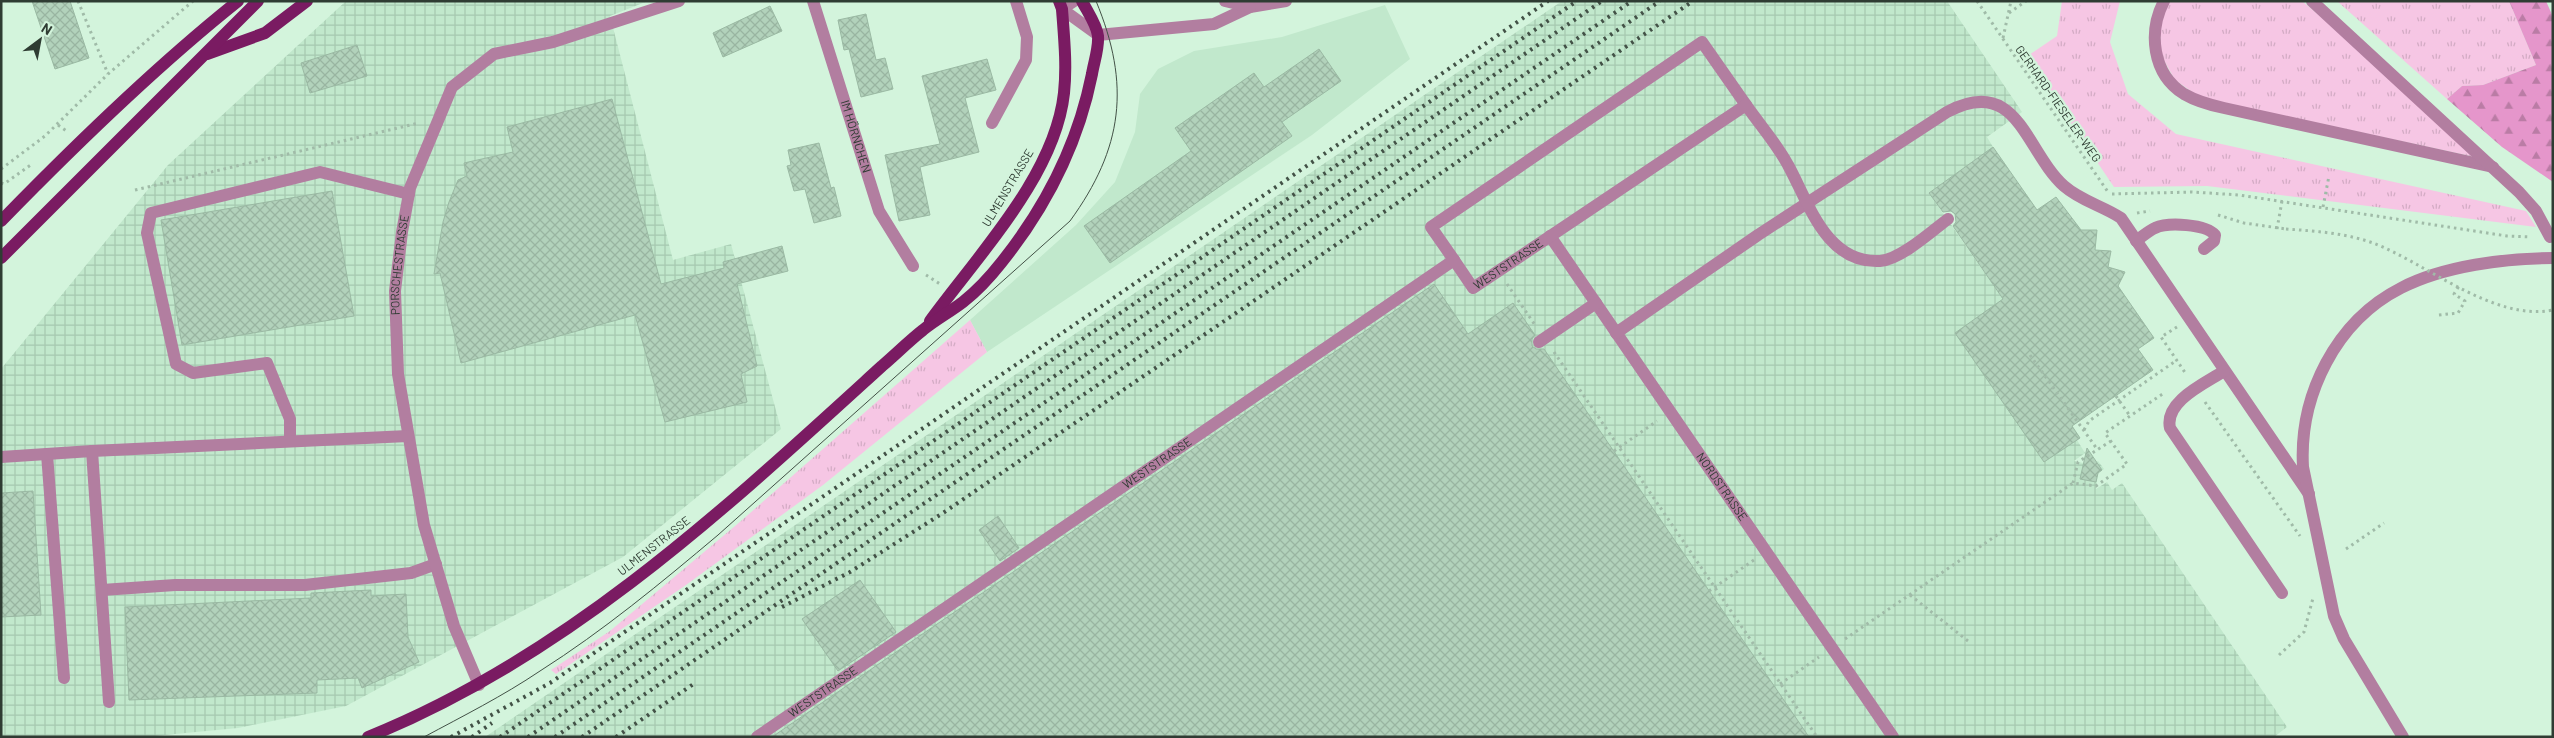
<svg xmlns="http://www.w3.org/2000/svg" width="2554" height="738" font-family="Barlow,sans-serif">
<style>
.built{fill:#c1e8cc}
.industrial{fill:url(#industrial-grid)}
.grass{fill:url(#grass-tufts)}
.forest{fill:url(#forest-firs)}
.building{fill:url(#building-cross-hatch);stroke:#9ab9a3}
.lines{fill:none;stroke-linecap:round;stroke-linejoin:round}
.path{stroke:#a0bba8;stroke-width:3;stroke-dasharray:2.5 4;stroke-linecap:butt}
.minor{stroke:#b27ea0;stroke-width:12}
.major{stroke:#7a1b62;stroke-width:12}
.tram{stroke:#425146;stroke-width:1}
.rail{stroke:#425146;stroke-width:4;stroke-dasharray:2.5 5;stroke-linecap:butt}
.path-bridge{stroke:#a0bba8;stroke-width:3;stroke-dasharray:2.5 4;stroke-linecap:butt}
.labels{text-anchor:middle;stroke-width:4.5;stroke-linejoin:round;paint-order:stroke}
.street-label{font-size:12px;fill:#2f3c33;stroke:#d3f4dc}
</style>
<defs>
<pattern id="industrial-grid" width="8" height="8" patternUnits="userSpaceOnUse" patternTransform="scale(1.25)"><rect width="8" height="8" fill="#c1e8cc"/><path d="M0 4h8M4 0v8" fill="none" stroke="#a6c8b0"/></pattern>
<pattern id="grass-tufts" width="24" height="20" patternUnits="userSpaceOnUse" patternTransform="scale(1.25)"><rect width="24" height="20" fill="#f6c6e4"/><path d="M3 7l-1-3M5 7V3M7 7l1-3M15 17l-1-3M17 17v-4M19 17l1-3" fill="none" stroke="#d3abc4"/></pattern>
<pattern id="forest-firs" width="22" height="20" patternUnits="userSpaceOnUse" patternTransform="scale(1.25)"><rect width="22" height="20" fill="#e596cb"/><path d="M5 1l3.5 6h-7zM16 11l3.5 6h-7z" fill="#ba7ca5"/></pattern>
<pattern id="building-cross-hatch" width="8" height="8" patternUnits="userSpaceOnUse" patternTransform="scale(1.25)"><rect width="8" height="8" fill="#b2d2bb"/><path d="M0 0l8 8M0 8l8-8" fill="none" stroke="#99b5a1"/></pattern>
</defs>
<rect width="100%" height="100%" fill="#d3f4dc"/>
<path class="built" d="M1385 5 1410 59 1312 135 987 352 970 320 1076 225 1115 182 1135 132 1140 94 1158 69 1194 51 1282 37Z"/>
<g class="industrial">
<path d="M346 1H648L610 16 673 260 731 244 781 429 623 557 346 706 238 728 144 737H1V369L168 165Z"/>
<path d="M1562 1H1947L2022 112 1987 137 1993 147 1929 193 2003 299 1991 308 2080 438 2077 440 2085 453 2074 461 2092 465 2098 461 2104 469 2098 473 2096 489 2107 482 2112 490 2122 483 2287 727 2274 737H485Z"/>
</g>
<g class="grass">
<path d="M2062 1H2120L2110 42 2128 94 2176 134 2526 211 2536 227 2207 186 2114 187 2026 57 2057 36Z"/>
<path d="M2170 1H2302L2332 26 2475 157 2201 98 2175 80 2161 55 2160 20Z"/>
<path d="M2337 1H2509L2536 65 2483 85 2462 86 2447 99Z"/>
<path d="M970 320 987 352 823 485 686 585 556 674 551 670 610 631 741 521Z"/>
</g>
<path class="forest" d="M2509 1H2546L2553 17V182L2502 147 2447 99 2462 86 2483 85 2536 65Z"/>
<g class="building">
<path d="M32 1H70L89 58 55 69Z"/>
<path d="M770 6 782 31 723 57 713 33Z"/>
<path d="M866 14 876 60 885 58 893 89 861 97 849 49 844 50 838 20Z"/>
<path d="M357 45 367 76 310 93 301 63Z"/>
<path d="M1319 49 1341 81 1282 122 1292 136 1110 263 1084 226 1191 151 1175 128 1254 73 1264 87Z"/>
<path d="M987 59 996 90 965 98 979 152 920 167 930 215 899 221 885 155 940 144 922 76Z"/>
<path d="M612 99 661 284 724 268 723 262 782 246 788 271 737 284 757 366 741 374 747 402 665 422 635 315 461 363 440 273 434 274 443 222 449 202 458 180 467 176 464 163 513 152 507 127Z"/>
<path d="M819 143 831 188 834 187 841 216 814 223 805 189 794 191 787 166 791 165 788 150Z"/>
<path d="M1993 147 2037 210 2056 197 2081 230H2097L2095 250 2111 251 2108 267 2125 272 2118 286 2154 338 2138 349 2153 370 2072 426 2080 438 2044 462 1955 333 2003 299 1953 226 1956 222 1955 214 1951 211 1943 212 1929 193Z"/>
<path d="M332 191 354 316 182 345 161 220Z"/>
<path d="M1434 284 1468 334 1513 303 1535 335 1532 339V346L1536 349H1544L1809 737H772Z"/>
<path d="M2087 448 2102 470 2098 473 2096 482 2080 479Z"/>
<path d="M33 491 41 615 1 617V493Z"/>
<path d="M998 516 1019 548 1000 561 979 530Z"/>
<path d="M860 580 896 632 838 671 802 619Z"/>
<path d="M371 590V596L406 594 408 637 419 662 362 688 358 678 317 680V693L129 700 125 607 311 598V593Z"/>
</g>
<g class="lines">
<g class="path">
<path d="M78 1 108 74"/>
<path d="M1977 1 2108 192"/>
<path d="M2009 13 2026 1"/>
<path d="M2003 38 2011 1"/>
<path d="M58 125 68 132"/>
<path d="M1 169 45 136 108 74 193 1"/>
<path d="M1 183 4 184 32 164"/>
<path d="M135 190 419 123"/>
<path d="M2112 194 2192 192 2239 195 2507 236 2531 237"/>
<path d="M2323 207 2329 176"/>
<path d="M2137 213 2150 211"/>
<path d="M2218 215 2244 223 2286 229"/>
<path d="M2277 229 2282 201"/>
<path d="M926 275 940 284"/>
<path d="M1507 284 1535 325"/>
<path d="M2439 315 2458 313 2465 301 2454 294 2459 286"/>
<path d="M2177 327 2161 337 2186 374"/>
<path d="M1554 352 1817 737"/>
<path d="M2030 355 2097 449"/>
<path d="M2116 396 2130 416"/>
<path d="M2205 402 2300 536"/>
<path d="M2084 430 2089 421 2177 360"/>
<path d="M1614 451 1657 421"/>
<path d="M2073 483 2078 462 2111 441"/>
<path d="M2346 549 2384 523"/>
<path d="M1709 591 1754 560"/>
<path d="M1910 595 1968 641"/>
<path d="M1845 639 2073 483 2096 486 2127 464 2105 433 2164 393"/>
<path d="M2279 655 2304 632 2313 598"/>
<path d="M1780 684 1819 657"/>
</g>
<g class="minor">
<path id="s1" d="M813 1 879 211 913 266"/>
<path d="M1074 1 1062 9 1098 35 1214 24 1250 7 1286 1"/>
<path d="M1225 1 1250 7"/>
<path d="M2164 1C2148 32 2152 74 2184 94 2196 101 2210 105 2224 108L2493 167"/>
<path d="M2312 1 2519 192 2536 211 2550 237"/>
<path d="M992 123 1026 60 1027 37 1016 1"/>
<path id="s2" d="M1550 236 1893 737"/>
<path d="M2136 241C2142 237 2148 231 2155 228 2168 222 2206 224 2215 235L2214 241 2204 249"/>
<path d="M1454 260 1431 227 1702 42 1746 105"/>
<path d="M1616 333 1758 235 1947 112C2018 74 2025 151 2064 186 2081 201 2103 206 2121 218L2309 494"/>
<path d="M1539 342 1596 303"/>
<path d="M2224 371C2206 383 2164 401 2170 428L2282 593"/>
<path d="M290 441V419L267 363 193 373 176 364 147 233 151 213 320 172 409 194"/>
<path d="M47 454 64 678"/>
<path d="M1 457 92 451"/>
<path d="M102 590 175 585H305L411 573 436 564"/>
<path id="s3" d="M479 685 454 626 424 525 398 374 395 291 402 232 410 188 452 87 494 54 553 42 679 1"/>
<path d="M109 702 92 451 408 436"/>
<path id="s4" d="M757 737 1454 260 1473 288 1746 105C1760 125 1777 144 1788 165 1809 203 1826 264 1880 261 1900 260 1932 231 1948 219"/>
<path d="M2403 737 2344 639 2334 616 2303 467C2299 395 2336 321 2401 288 2443 266 2506 258 2553 258"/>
</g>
<g class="major">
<path d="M207 54 265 33 307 1"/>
<path d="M1 221C76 144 154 68 238 1"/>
<path d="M1 258 258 1"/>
<path d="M930 321C977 256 1055 176 1064 93 1067 65 1064 37 1062 9L1059 1"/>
<path d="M368 737C567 657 726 508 882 366 896 354 909 341 923 330 935 320 950 312 963 302 977 291 990 277 1001 263 1046 207 1078 144 1092 74 1094 62 1099 48 1098 36 1097 25 1087 11 1082 1"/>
</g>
<path class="tram" d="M424 737C463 716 503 696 540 671 603 631 661 583 718 535L1070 221C1123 148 1131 85 1096 1"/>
<g class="rail">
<path d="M782 607 850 572 943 513 1693 1"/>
<path d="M451 737 550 683 1548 1"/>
<path d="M472 737 492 723"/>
<path d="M500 737 1577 1"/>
<path d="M528 737 1602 1"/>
<path d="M555 737 1632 1"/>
<path d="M582 737 1660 1"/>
<path d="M616 737 695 683"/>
</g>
<path class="path-bridge" d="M2286 229C2315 231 2345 233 2373 243 2426 263 2494 322 2553 310"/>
</g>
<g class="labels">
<g class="street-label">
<text transform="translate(2058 104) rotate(55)" y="4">GERHARD-FIESELER-WEG</text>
<text dy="4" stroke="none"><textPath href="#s1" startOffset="142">IM HÖRNCHEN</textPath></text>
<text transform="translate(1008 188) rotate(-59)" y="4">ULMENSTRASSE</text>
<text dy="4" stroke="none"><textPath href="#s4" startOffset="921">WESTSTRASSE</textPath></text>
<text dy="4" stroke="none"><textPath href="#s3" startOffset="432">PORSCHESTRASSE</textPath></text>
<text dy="4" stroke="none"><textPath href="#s4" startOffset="485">WESTSTRASSE</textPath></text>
<text dy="4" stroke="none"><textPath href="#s2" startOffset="304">NORDSTRASSE</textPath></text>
<text transform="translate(654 546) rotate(-38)" y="4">ULMENSTRASSE</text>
<text dy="4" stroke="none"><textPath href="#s4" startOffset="80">WESTSTRASSE</textPath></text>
</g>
</g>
<rect width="2554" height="738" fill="none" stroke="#2f3c33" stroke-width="5"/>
<g transform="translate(40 40) rotate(32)" stroke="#d3f4dc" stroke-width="4" paint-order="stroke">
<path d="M0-4L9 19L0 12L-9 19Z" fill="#2f3c33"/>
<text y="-8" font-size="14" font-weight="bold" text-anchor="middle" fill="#2f3c33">N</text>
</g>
</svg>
